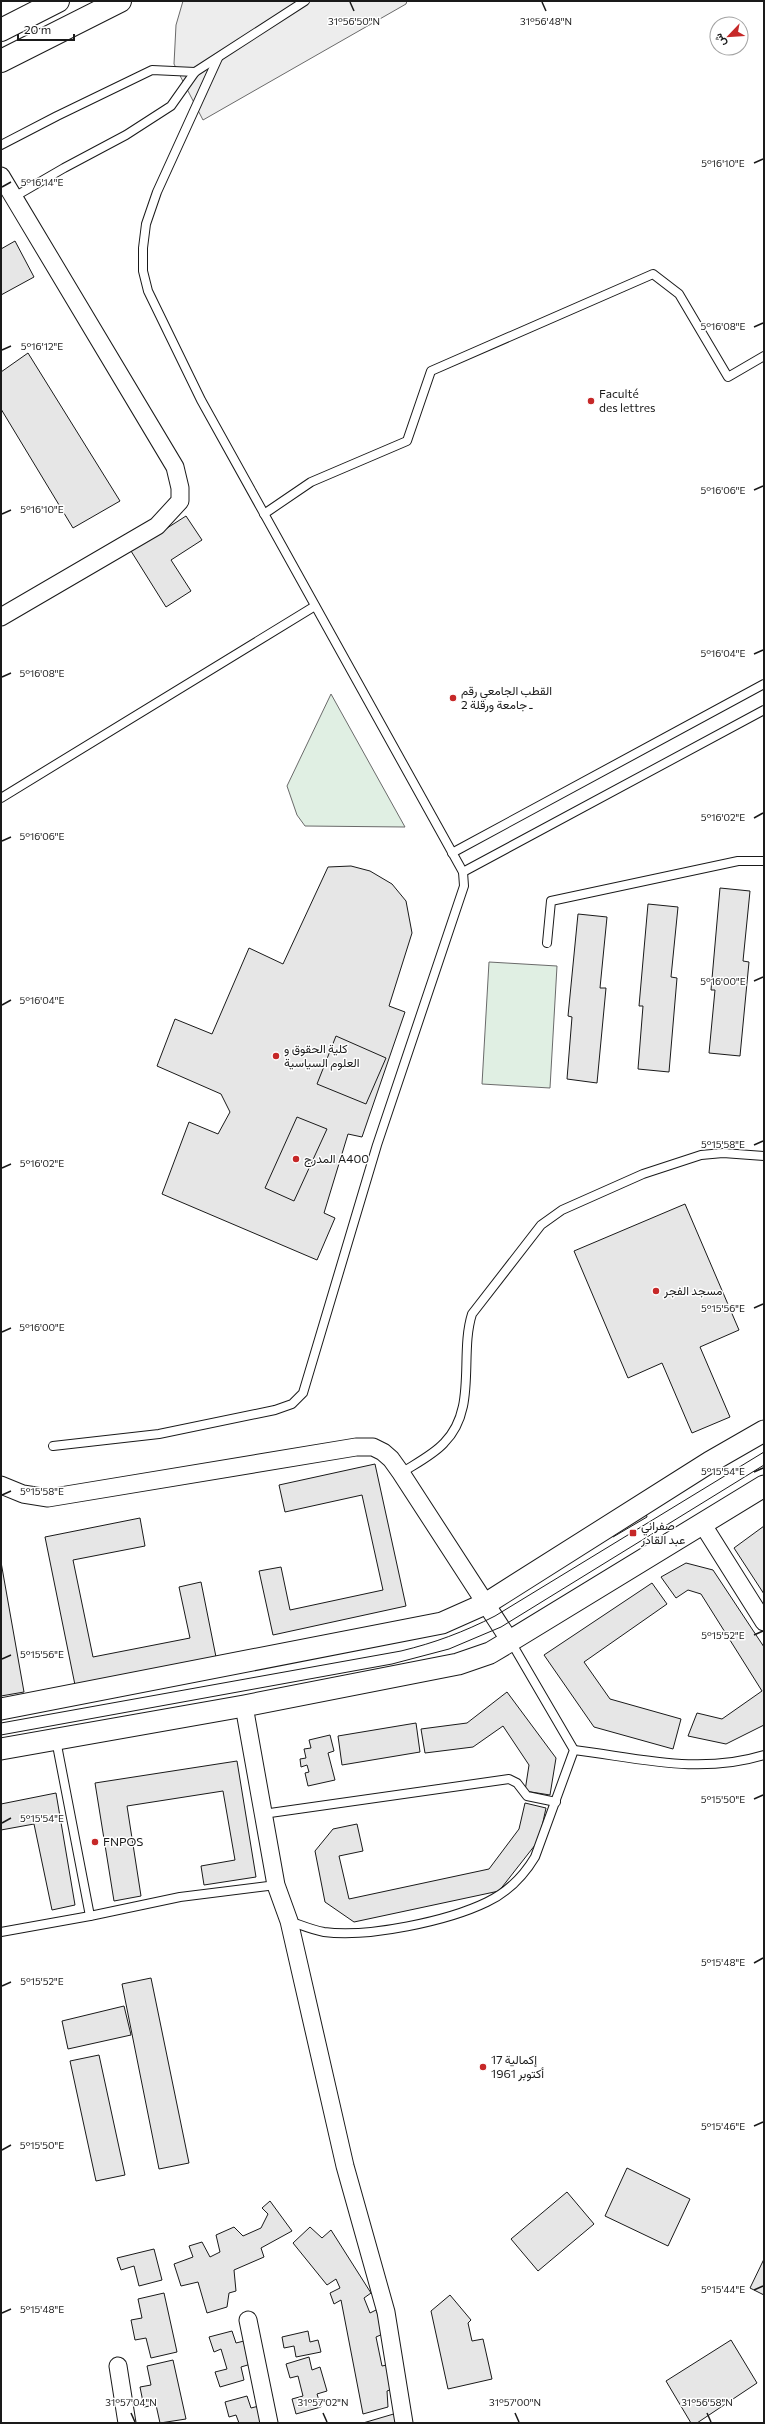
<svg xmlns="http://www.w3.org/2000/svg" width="765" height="2424" font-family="Commissioner,Vazirmatn,sans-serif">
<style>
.green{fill:#e0efe3;stroke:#6a6a6a}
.parking{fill:#ededed;stroke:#6a6a6a}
.building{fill:#e6e6e6;stroke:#1a1a1a}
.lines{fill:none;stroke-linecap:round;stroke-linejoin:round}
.service-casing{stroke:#1a1a1a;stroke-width:10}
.minor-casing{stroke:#1a1a1a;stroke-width:19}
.tertiary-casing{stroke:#1a1a1a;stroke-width:23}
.trunk-casing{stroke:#1a1a1a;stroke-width:24}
.service{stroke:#fff;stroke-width:8}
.minor{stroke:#fff;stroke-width:17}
.tertiary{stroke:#fff;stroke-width:21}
.trunk{stroke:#fff;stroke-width:22}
.tram{stroke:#1a1a1a;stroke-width:1}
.ticks{fill:none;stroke:#1a1a1a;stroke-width:1.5}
.poi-dot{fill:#c62828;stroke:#fff;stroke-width:1.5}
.labels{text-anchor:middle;stroke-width:3;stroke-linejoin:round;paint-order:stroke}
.poi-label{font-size:12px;fill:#1a1a1a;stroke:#fff;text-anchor:start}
.ticks-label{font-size:10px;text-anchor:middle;fill:#1a1a1a;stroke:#fff;stroke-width:3;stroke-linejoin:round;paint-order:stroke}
</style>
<rect width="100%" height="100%" fill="#fff"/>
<g class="green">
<path d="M331 694 405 827 305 826 297 815 287 786Z"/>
<path d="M489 962 557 966 550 1088 482 1084Z"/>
</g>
<path class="parking" d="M183 1H407L406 4 203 120 174 64 176 25Z"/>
<g class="building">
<path d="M15 241 34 277 1 295V249Z"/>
<path d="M28 353 120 501 73 528 1 409V372Z"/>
<path d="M186 516 202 540 171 560 191 591 166 607 131 551Z"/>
<path d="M351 866 370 871 392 884 406 901 412 933 389 1006 405 1012 362 1137 348 1134 324 1213 335 1218 317 1260 162 1194 189 1122 218 1134 230 1112 221 1094 157 1066 175 1019 212 1034 249 948 283 964 328 867Z"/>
<path d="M720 888 750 891 743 961 749 962 740 1056 709 1053 715 990H711Z"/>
<path d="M648 904 678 907 671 977 677 978 669 1072 638 1069 643 1006H639Z"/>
<path d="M578 914 607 917 600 988H606L597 1083 567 1079 572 1017 568 1016Z"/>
<path d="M336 1036 386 1058 366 1104 317 1084Z"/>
<path d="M297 1117 327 1129 294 1201 265 1188Z"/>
<path d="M685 1204 739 1330 700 1347 730 1417 692 1433 662 1363 628 1378 574 1251Z"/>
<path d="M375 1464 406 1606 273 1635 259 1571 281 1567 290 1610 383 1590 362 1495 285 1512 279 1485Z"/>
<path d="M646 1513 647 1517 613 1537 611 1535Z"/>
<path d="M140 1518 145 1546 73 1560 93 1657 190 1638 179 1587 201 1582 216 1657 75 1685 45 1537Z"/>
<path d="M764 1526V1594L734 1548Z"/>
<path d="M1 1562 24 1692 1 1696Z"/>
<path d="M686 1563 713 1570 764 1647V1725L726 1744 688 1736 697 1713 722 1719 762 1691 701 1594 688 1590 676 1598 661 1577Z"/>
<path d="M652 1583 667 1604 584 1662 610 1699 681 1719 673 1749 594 1727 544 1655Z"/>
<path d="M507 1692 556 1758 550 1795 525 1791 529 1765 503 1726 473 1747 425 1753 421 1729 467 1723Z"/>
<path d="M416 1723 420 1752 342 1765 338 1736Z"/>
<path d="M330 1735 334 1751 328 1753 335 1780 308 1786 305 1773 309 1772 307 1765 301 1767 300 1759 306 1758 304 1749 311 1748 309 1740Z"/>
<path d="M237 1761 256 1877 204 1885 201 1866 235 1860 223 1791 127 1806 141 1896 114 1901 95 1783Z"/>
<path d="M56 1793 75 1905 52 1910 34 1824 1 1830V1804Z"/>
<path d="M525 1803 546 1808 539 1840 499 1891 354 1922 325 1902 315 1851 333 1829 357 1824 363 1851 339 1856 349 1899 489 1869 519 1829Z"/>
<path d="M151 1978 189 2163 159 2169 122 1984Z"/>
<path d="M124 2006 131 2035 68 2049 62 2021Z"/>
<path d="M99 2055 125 2175 96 2181 70 2061Z"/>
<path d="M627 2168 690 2199 668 2246 605 2216Z"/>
<path d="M567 2192 594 2224 538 2271 511 2239Z"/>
<path d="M270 2201 292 2231 261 2248 264 2257 234 2270 236 2291 229 2293 227 2307 207 2313 198 2282 181 2286 174 2264 193 2257 189 2246 202 2242 210 2257 220 2252 216 2235 234 2227 243 2236 261 2228 268 2214 262 2208Z"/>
<path d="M310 2227 322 2238 331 2230 371 2293 364 2298 370 2313 376 2310 385 2333 376 2337 382 2366 391 2364 395 2388 387 2391 388 2407 363 2414 341 2300 334 2304 330 2293 340 2288 336 2279 327 2285 293 2243Z"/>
<path d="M154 2249 162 2280 139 2286 134 2266 121 2270 117 2258Z"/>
<path d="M764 2259V2295L750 2288Z"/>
<path d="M164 2293 177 2352 151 2358 146 2338 135 2340 131 2320 142 2318 138 2299Z"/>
<path d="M450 2295 471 2320 468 2323 472 2341 483 2339 492 2379 448 2389 431 2311Z"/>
<path d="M232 2331 236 2343 244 2341 251 2364 241 2367 244 2380 220 2387 215 2372 227 2369 221 2349 214 2352 209 2337Z"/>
<path d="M308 2331 310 2342 318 2340 321 2352 296 2357 294 2346 284 2348 282 2337Z"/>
<path d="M731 2340 757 2383 697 2423H691L666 2381Z"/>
<path d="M309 2357 312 2370 320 2367 327 2391 317 2394 321 2407 296 2414 292 2399 303 2396 298 2376 290 2378 286 2364Z"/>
<path d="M173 2360 186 2419 160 2423 156 2405 144 2407 140 2387 151 2385 147 2366Z"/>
<path d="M247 2396 251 2408 259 2406 264 2423H239L236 2415 229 2417 225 2402Z"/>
<path d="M397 2413 400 2423H363Z"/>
</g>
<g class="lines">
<defs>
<g id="service">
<path d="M1 145 57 116 152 70 195 72"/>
<path d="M14 197 64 168 126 135 171 106 195 72 305 1"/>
<path d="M264 514 311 482 407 441 431 371 653 274 679 294 728 377 764 356"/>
<path d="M1 798 315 606"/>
<path d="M452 853 764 684"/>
<path d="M463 872 764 710"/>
<path d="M547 943 551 901 738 861H764"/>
<path d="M53 1446 159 1434 275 1410 292 1404 303 1393 377 1145 464 886 463 872 201 400 148 291 143 271V248L146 224 157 192 218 58"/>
<path d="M401 1473C415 1464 433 1455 444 1443 478 1409 459 1355 472 1314L541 1225 562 1210 643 1174 701 1155 723 1153 764 1156"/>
<path d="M56 1740 90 1916 180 1897 276 1885"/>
<path d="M574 1750C639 1758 699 1775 764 1755"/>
<path d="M263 1814 509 1779 517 1783 527 1796 556 1802"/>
<path d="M289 1921C301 1925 312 1930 324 1932 368 1938 448 1921 487 1902 508 1892 523 1877 535 1857L574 1750 511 1642"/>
<path d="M1 1932 90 1916"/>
</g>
<g id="minor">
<path d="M1 176 175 467 180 488V501L157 526 1 617"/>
<path d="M1 1485 23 1494 48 1498 356 1447H373L383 1452 391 1459 401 1473 510 1641"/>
<path d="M703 1525 764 1622"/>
<path d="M244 1706 276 1885 289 1921 345 2166 386 2312 404 2423"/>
<path d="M248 2320 269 2423"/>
<path d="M118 2366 127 2423"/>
</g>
<g id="tertiary">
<path d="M1 1709 442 1623 487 1603 710 1462 764 1431"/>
<path d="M1 1749 244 1706 458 1664 490 1653 510 1641 764 1486"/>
</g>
<g id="trunk">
<path d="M1 30 58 1"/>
<path d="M1 61 120 1"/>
</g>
</defs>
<use href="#service" class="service-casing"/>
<use href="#minor" class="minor-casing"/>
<use href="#tertiary" class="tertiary-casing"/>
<use href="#trunk" class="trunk-casing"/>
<use href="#service" class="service"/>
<use href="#minor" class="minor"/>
<use href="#tertiary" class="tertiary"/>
<use href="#trunk" class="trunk"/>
<g class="tram">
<path d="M1 1723 401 1651C434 1643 464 1632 495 1616L764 1452"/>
<path d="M1 1735 392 1664 449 1649 501 1627 764 1465"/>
</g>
</g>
<path class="ticks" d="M350 2 354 11M542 2 546 11M754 163 763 159M2 187 11 182M754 327 763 323M2 350 11 346M754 490 763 486M2 514 11 510M754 654 763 650M2 677 11 673M754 818 763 813M2 841 11 837M754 981 763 977M2 1005 11 1000M754 1145 763 1141M2 1168 11 1164M754 1308 763 1304M2 1332 11 1328M754 1472 763 1468M2 1495 11 1491M754 1635 763 1631M2 1659 11 1655M754 1799 763 1795M2 1823 11 1818M754 1963 763 1958M2 1986 11 1982M754 2126 763 2122M2 2150 11 2145M754 2290 763 2286M2 2313 11 2309M131 2413 135 2422M323 2413 327 2422M515 2413 519 2422M707 2413 711 2422"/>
<g class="poi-dot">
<circle cx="591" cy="401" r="4"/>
<circle cx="453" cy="698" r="4"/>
<circle cx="276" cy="1056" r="4"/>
<circle cx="296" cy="1159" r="4"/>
<circle cx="656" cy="1291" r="4"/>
<rect x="629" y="1529" width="8" height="8" rx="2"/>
<circle cx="95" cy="1842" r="4"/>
<circle cx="483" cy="2067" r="4"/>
</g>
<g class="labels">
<g class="poi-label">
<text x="599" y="398">Faculté<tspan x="599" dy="14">des lettres</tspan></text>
<text x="461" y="695">القطب الجامعي رقم<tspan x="461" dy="14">2 ـ جامعة ورقلة</tspan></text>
<text x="284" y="1053">كلية الحقوق و<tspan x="284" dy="14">العلوم السياسية</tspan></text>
<text x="304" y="1163">المدرج A400</text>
<text x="664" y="1295">مسجد الفجر</text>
<text x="641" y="1530">صفراني<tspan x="641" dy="14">عبد القادر</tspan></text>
<text x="103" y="1846">FNPOS</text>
<text x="491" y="2064">إكمالية 17<tspan x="491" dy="14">أكتوبر 1961</tspan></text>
</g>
</g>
<g class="ticks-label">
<text x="546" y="25">31°56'48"N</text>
<text x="354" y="25">31°56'50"N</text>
<text x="723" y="167">5°16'10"E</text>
<text x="42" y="186">5°16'14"E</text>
<text x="723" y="330">5°16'08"E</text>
<text x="42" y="350">5°16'12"E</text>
<text x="723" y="494">5°16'06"E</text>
<text x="42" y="513">5°16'10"E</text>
<text x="723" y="657">5°16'04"E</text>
<text x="42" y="677">5°16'08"E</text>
<text x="723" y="821">5°16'02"E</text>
<text x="42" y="840">5°16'06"E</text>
<text x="723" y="985">5°16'00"E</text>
<text x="42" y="1004">5°16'04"E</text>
<text x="723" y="1148">5°15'58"E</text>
<text x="42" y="1167">5°16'02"E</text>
<text x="723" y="1312">5°15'56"E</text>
<text x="42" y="1331">5°16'00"E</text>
<text x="723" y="1475">5°15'54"E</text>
<text x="42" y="1495">5°15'58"E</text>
<text x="723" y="1639">5°15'52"E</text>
<text x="42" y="1658">5°15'56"E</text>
<text x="723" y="1803">5°15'50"E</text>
<text x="42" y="1822">5°15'54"E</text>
<text x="723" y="1966">5°15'48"E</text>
<text x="42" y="1985">5°15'52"E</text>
<text x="723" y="2130">5°15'46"E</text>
<text x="42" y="2149">5°15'50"E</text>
<text x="723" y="2293">5°15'44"E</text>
<text x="42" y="2313">5°15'48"E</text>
<text x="131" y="2406">31°57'04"N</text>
<text x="323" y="2406">31°57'02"N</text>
<text x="515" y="2406">31°57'00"N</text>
<text x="707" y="2406">31°56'58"N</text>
</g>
<rect width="765" height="2424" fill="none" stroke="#1a1a1a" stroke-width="4"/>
<g transform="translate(729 36) rotate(245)"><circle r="19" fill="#ffffff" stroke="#a3a3a3"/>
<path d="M0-3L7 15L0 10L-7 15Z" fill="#c62828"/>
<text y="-6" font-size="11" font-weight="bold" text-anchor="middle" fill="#1a1a1a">ش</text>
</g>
<path d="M18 34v6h56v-6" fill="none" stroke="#1a1a1a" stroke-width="2"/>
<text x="24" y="34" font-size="12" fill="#1a1a1a" stroke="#ffffff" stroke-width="3" paint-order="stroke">20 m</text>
</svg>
